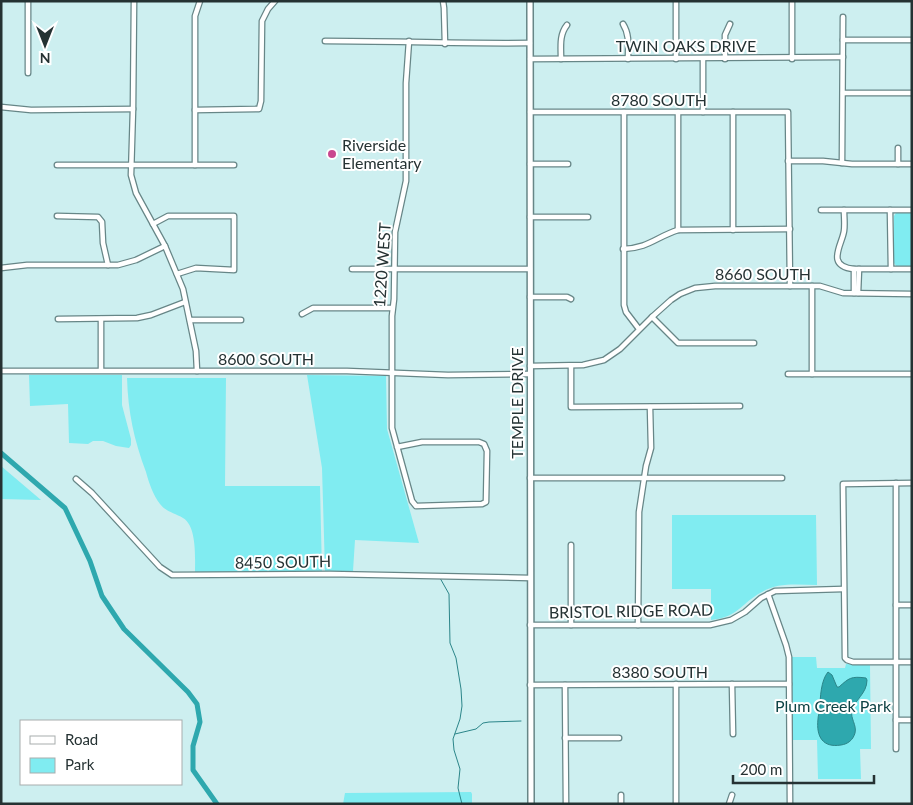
<svg xmlns="http://www.w3.org/2000/svg" width="913" height="805" font-family="Lato,sans-serif">
<style>
.green{fill:#80ecf1}
.water{fill:#2ea8ae;stroke:#2b8589}
.lines{fill:none;stroke-linecap:round;stroke-linejoin:round}
.stream{stroke:#2b8589;stroke-width:1}
.canal{stroke:#2ea8ae;stroke-width:5}
.minor-casing{stroke:#678687;stroke-width:7}
.tertiary-casing{stroke:#678687;stroke-width:8}
.minor{stroke:#fff;stroke-width:4.5}
.tertiary{stroke:#fff;stroke-width:5}
.poi-dot{fill:#c9478f;stroke:#fff;stroke-width:2}
.labels{text-anchor:middle;stroke-width:4;stroke-linejoin:round;paint-order:stroke}
.street-label{font-size:16px;fill:#253233;stroke:#fff}
.poi-label{font-size:16px;fill:#253233;stroke:#fff;text-anchor:start}
.park-label{font-size:16px;fill:#0f4446;stroke:#fff}
</style>
<rect width="100%" height="100%" fill="#cdeff0"/>
<g class="green">
<path d="M896 213H912V267H897L894 263V216Z"/>
<path d="M29 375H122V405L131 439V445L129 448 116 446 103 441H93L88 444 69 443 68 404 30 406Z"/>
<path d="M307 375 386 376 387 429 419 543 355 540 353 571H325L322 468Z"/>
<path d="M127 378H226L225 486H320L322 572H195C195 558 197 526 183 518 175 513 166 512 160 504 153 495 149 483 146 472 134 440 128 412 127 378Z"/>
<path d="M1 466 41 500 1 499Z"/>
<path d="M672 515H816L817 585C798 585 779 582 762 592 741 603 739 617 711 620V589H672Z"/>
<path d="M792 657H816L817 668H845L846 664 870 665 871 749H860L861 779H818L817 740H792Z"/>
<path d="M471 792 472 794V804H343L345 793Z"/>
</g>
<path class="water" d="M828 672 832 675 837 687H839C849 678 851 676 866 678L867 680C867 694 854 700 852 711 850 718 857 725 855 733 853 740 848 744 841 745 823 748 816 737 818 719 818 715 820 712 820 708 820 698 821 680 828 672Z"/>
<g class="lines">
<g class="stream">
<path d="M440 578 449 594 450 643 456 658 461 689 462 706 460 719 453 739 454 750 460 769 458 788 462 804"/>
<path d="M455 734 476 729 483 723 489 722 521 721"/>
</g>
<path class="canal" d="M1 453 65 508 90 561 102 596 124 629 188 692 197 704 200 722 193 746V770L217 804"/>
<defs>
<g id="minor">
<path d="M134 1 133 109 131 175 136 193 165 246 183 289 196 351 197 371"/>
<path d="M443 1 444 8 445 44"/>
<path d="M676 1V59"/>
<path d="M792 1V59"/>
<path d="M623 24C630 35 628 47 628 59"/>
<path d="M843 40H912"/>
<path d="M325 41C393 41 462 44 530 43"/>
<path d="M530 59 843 57"/>
<path d="M561 59C561 47 559 35 567 25"/>
<path d="M703 59V112"/>
<path d="M725 59V35L730 24"/>
<path d="M28 73V1"/>
<path d="M843 93H912"/>
<path d="M1 107 31 110 133 109"/>
<path d="M195 110 259 109 261 101 262 21 268 9 275 1"/>
<path d="M530 112H788L790 286"/>
<path d="M624 112V305L626 312 639 329"/>
<path d="M678 112V230"/>
<path d="M733 112V230"/>
<path d="M898 148V164"/>
<path d="M788 161H823L852 164H912"/>
<path d="M842 163 843 17"/>
<path d="M530 164H568"/>
<path d="M57 165H234"/>
<path d="M195 165V16L200 1"/>
<path d="M821 210H912"/>
<path d="M844 210C844 217 845 224 844 231 842 245 825 266 854 269H912"/>
<path d="M890 210 891 269"/>
<path d="M57 216 98 217 102 222 103 243 108 265"/>
<path d="M530 217H588"/>
<path d="M153 224 168 216H234V270L196 268 177 274"/>
<path d="M623 249C649 248 656 237 678 230L790 229"/>
<path d="M1 268 27 265H118L136 260 165 246"/>
<path d="M352 269H530"/>
<path d="M854 269V293"/>
<path d="M812 286V374"/>
<path d="M858 293 859 269"/>
<path d="M530 297H567L571 299"/>
<path d="M302 314 313 308H392"/>
<path d="M652 317 678 343H754"/>
<path d="M58 319 137 318 151 315 185 302"/>
<path d="M101 319V370"/>
<path d="M190 320H241"/>
<path d="M530 366 583 365 604 360 620 349 652 317 671 300 680 294 695 288 715 286H820L843 293 912 294"/>
<path d="M571 366V407L740 406"/>
<path d="M1 371H347L448 375 530 374"/>
<path d="M788 374H912"/>
<path d="M397 447 422 442H479L484 444 487 451 486 502 482 504 416 506 412 501 392 428V316L394 299 395 232 406 181V83L409 41"/>
<path d="M530 478H782"/>
<path d="M76 479 92 493 160 567 172 575 330 574 530 578"/>
<path d="M912 483 843 484 845 658 847 660 853 662H912"/>
<path d="M571 545V625"/>
<path d="M768 594 786 645 789 657 790 804"/>
<path d="M896 605H912"/>
<path d="M530 625H710L731 620 745 612 761 598 775 591 843 589"/>
<path d="M638 625 639 512 646 466 651 448 650 407"/>
<path d="M676 684V804"/>
<path d="M732 684 733 734"/>
<path d="M530 685 789 684"/>
<path d="M565 685 566 804"/>
<path d="M896 720H912"/>
<path d="M565 738H619"/>
<path d="M896 749V483"/>
<path d="M621 804V795"/>
<path d="M729 804 732 795"/>
</g>
<path id="tertiary" d="M530 1 531 804"/>
</defs>
<use href="#minor" class="minor-casing"/>
<use href="#tertiary" class="tertiary-casing"/>
<use href="#minor" class="minor"/>
<use href="#tertiary" class="tertiary"/>
</g>
<circle class="poi-dot" cx="332" cy="154" r="5"/>
<g class="labels">
<g class="street-label">
<text x="686" y="52">TWIN OAKS DRIVE</text>
<text x="659" y="106">8780 SOUTH</text>
<text transform="translate(382 265) rotate(-86)" y="6">1220 WEST</text>
<text x="763" y="280">8660 SOUTH</text>
<text x="266" y="365">8600 SOUTH</text>
<text transform="translate(517 403) rotate(-90)" y="6">TEMPLE DRIVE</text>
<text transform="translate(283 562) rotate(-1)" y="6">8450 SOUTH</text>
<text transform="translate(631 611) rotate(-1)" y="6">BRISTOL RIDGE ROAD</text>
<text x="660" y="678">8380 SOUTH</text>
</g>
<g class="poi-label">
<text x="342" y="151">Riverside<tspan x="342" dy="18">Elementary</tspan></text>
</g>
<g class="park-label">
<text x="833" y="712">Plum Creek Park</text>
</g>
</g>
<rect width="913" height="805" fill="none" stroke="#253233" stroke-width="5"/>
<rect x="20" y="720" width="162" height="65" fill="#ffffff" stroke="#a8adad"/>
<rect x="30" y="736" width="25" height="8" fill="#ffffff" stroke="#a8adad"/>
<text x="65" y="745" font-size="15" fill="#253233">Road</text>
<rect x="30" y="758" width="25" height="15" fill="#80ecf1" stroke="#a8adad"/>
<text x="65" y="770" font-size="15" fill="#253233">Park</text>
<g transform="translate(45 45) rotate(180)" stroke="#ffffff" stroke-width="4" paint-order="stroke">
<path d="M0-4L9 19L0 12L-9 19Z" fill="#253233"/>
<text y="-8" font-size="14" font-weight="bold" text-anchor="middle" fill="#253233">N</text>
</g>
<path d="M733 775v8h141v-8" fill="none" stroke="#253233" stroke-width="2.5"/>
<text x="740" y="775" font-size="15" fill="#253233" stroke="#ffffff" stroke-width="4" paint-order="stroke">200 m</text>
</svg>
